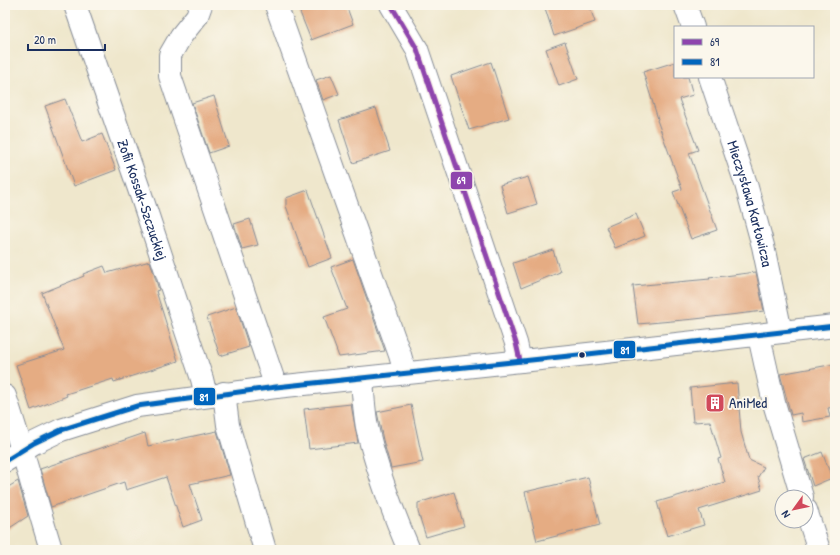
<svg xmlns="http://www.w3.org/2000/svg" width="840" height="555" font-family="'Patrick Hand',sans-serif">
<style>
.building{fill:#e5ac83}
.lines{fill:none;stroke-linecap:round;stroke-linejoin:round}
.minor-casing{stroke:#858b95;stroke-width:24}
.minor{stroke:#fff;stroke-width:22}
.bus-1-casing{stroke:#fbf7ec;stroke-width:8}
.bus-2-casing{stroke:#fbf7ec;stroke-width:8}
.bus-1{stroke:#8e44ad;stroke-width:5}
.bus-2{stroke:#0065bd;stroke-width:5}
.bus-dot{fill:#1b2f5e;stroke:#fbf7ec;stroke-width:1.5}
.labels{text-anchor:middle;stroke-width:4;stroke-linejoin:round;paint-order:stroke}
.street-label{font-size:15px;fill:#1b2f5e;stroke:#fbf7ec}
.poi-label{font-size:15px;fill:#1b2f5e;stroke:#fbf7ec;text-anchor:start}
.line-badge{stroke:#fbf7ec;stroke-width:1.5}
.badge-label{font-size:11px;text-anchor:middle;font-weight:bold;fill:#fff}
</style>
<rect width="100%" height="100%" fill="#fbf7ec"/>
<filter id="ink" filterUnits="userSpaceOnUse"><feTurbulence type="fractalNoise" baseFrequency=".025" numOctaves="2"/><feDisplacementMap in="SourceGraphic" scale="8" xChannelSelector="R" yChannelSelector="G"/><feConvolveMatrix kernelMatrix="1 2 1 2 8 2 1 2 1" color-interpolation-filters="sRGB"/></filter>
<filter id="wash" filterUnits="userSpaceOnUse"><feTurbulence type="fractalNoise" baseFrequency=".012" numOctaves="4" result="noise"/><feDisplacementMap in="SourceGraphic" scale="16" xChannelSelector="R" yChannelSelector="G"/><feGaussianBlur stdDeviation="0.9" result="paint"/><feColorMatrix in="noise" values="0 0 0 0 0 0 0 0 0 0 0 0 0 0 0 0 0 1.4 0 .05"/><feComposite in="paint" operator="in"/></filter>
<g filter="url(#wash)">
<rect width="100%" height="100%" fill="#efe7cc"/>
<g id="blocks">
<g class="building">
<path d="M297 5H346L353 24 311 40Z"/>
<path d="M544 5H589L595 22 554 36Z"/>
<path d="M565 42 578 79 559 86 546 49Z"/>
<path d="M491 62 509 118 469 130 451 76Z"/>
<path d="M675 62V77H688L693 95 679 99 698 150 689 153 717 230 691 239 673 192 682 189 657 120 658 119 643 72Z"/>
<path d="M331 75 339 94 323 100 316 80Z"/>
<path d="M214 96 229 146 209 153 192 103Z"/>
<path d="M65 99 82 142 102 134 116 170 74 186 45 106Z"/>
<path d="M376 108 390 151 353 163 339 120Z"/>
<path d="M528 177 537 204 508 213 500 185Z"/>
<path d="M308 190 332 258 308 267 286 206V198Z"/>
<path d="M636 214 645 236 615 248 606 227Z"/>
<path d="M250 219 258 245 242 249 234 224Z"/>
<path d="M553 250 560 272 521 288 513 263Z"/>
<path d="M353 259 385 351 339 357 324 317 347 309 331 267Z"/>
<path d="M150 261 159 290 156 291 178 361 114 382 113 379 66 394 67 396 31 410 16 365 64 350 42 293 84 276 83 274 104 266 107 273Z"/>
<path d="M756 272 764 311 695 319 638 324 633 286 710 279 709 278Z"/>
<path d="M236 307 249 347 220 356 207 317Z"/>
<path d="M835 364V407L828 408 830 417 802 422 801 413 791 415 780 374Z"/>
<path d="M737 383 741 432 749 460 764 467 758 477 762 490 699 510 704 525 667 536 657 502 725 482 718 459 721 458 710 421 693 422 690 388Z"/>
<path d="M351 404 358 443 309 449 304 409Z"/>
<path d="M411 405 423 462 391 468 383 440 377 412Z"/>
<path d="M217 431 230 475 190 484 202 520 183 527 166 477 126 490 124 482 51 507 40 469 145 433 148 446Z"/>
<path d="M822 452 832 478 813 486 804 459Z"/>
<path d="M588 477 600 525 537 541 525 492Z"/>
<path d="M18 481 28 516 5 531V489Z"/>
<path d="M454 492 464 526 426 537 418 512V503Z"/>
</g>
</g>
</g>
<g filter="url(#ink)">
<use href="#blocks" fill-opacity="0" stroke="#858b95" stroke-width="1"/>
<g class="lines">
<defs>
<g id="minor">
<path id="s1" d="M75 5 140 192 202 379 206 396"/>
<path d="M201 5 197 16 181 36 170 55V76L276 387"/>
<path d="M276 5 400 355 405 373"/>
<path d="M391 5 417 49 516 343 520 361"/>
<path d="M685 5 693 27"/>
<path id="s2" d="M710 77 746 184 763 246 781 332"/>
<path d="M759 336 774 403 802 497"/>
<path d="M362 378C363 394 364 411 367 427 376 469 392 510 409 550"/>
<path d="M224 393 228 425 265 550"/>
<path d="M5 396C22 446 35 498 51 549L49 550"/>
<path d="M5 461 34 443 61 430 137 406 276 387 588 354 835 326"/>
<path d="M806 510 819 550"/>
</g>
</defs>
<use href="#minor" class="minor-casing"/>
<use href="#minor" class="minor"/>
<defs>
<path id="bus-1" d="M391 5 417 49 516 343 520 361"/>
<path id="bus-2" d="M5 461 34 443 61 430 137 406 276 387 588 354 835 326"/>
</defs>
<use href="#bus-1" class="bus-1-casing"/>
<use href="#bus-2" class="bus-2-casing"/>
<use href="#bus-1" class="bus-1"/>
<use href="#bus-2" class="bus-2"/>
</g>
</g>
<defs>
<symbol id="building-square" viewBox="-11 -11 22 22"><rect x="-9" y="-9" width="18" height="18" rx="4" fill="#d1495b" stroke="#fbf7ec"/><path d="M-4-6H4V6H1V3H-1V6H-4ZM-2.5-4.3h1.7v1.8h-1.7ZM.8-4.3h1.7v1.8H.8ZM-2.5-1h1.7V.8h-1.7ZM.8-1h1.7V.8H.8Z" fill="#fff"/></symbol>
</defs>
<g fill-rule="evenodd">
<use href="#building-square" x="704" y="392" width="22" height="22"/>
</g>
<circle class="bus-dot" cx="582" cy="355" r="3.5"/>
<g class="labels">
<g class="street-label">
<text dy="5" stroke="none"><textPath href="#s1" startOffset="206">Zofii Kossak-Szczuckiej</textPath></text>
<text dy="5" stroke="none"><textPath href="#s2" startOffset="133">Mieczysława Karłowicza</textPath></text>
</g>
<g class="poi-label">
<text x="729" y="408">AniMed</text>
</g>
</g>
<g class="line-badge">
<rect x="450" y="171" width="23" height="19" rx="4" fill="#8e44ad"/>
<rect x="613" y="340" width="23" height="19" rx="4" fill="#0065bd"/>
<rect x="193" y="387" width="23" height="19" rx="4" fill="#0065bd"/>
</g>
<g class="badge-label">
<text x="461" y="184">69</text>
<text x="625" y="354">81</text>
<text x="204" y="401">81</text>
</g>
<rect width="840" height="555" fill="none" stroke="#fbf7ec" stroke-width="20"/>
<rect x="674" y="26" width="140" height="52" fill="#fbf7ec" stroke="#a1a7b3"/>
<rect x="682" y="39" width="20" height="6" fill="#8e44ad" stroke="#a1a7b3"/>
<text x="710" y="46" font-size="12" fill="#1b2f5e">69</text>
<rect x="682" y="59" width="20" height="6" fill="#0065bd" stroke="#a1a7b3"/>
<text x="710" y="66" font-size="12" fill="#1b2f5e">81</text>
<g transform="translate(794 509) rotate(237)"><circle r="19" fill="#fbf7ec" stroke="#a1a7b3"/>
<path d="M0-3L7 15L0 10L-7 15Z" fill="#d1495b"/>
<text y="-6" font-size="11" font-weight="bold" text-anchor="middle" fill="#1b2f5e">N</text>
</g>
<path d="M28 44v6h77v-6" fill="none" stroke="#1b2f5e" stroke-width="2"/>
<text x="34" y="44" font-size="12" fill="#1b2f5e" stroke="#fbf7ec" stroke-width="3" paint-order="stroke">20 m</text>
</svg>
